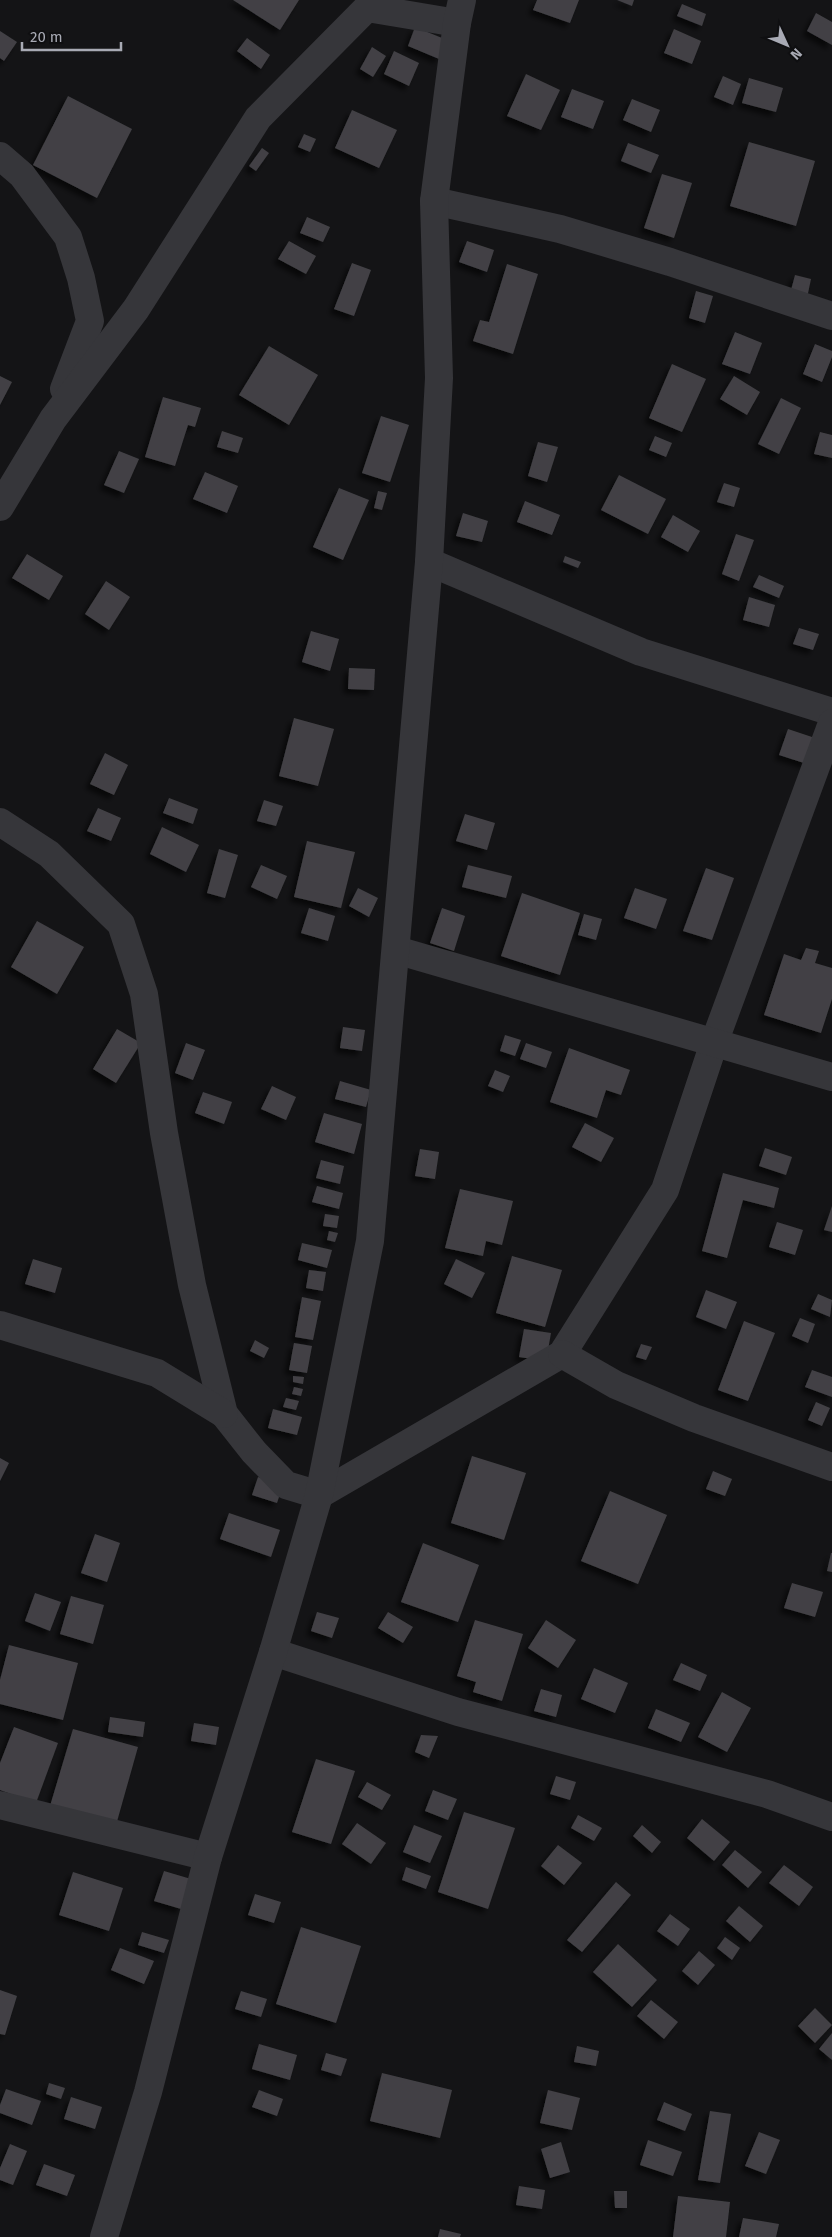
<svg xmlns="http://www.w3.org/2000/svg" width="832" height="2237" font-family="'Fira Sans',sans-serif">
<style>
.building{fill:#424145;filter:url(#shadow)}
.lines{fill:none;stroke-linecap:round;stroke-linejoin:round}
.minor{stroke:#36363a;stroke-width:28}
</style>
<defs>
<filter id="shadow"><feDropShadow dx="-4.5" dy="4.5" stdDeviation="2.5" flood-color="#0009"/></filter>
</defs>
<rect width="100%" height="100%" fill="#141416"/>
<g class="building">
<path d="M233 0H299L280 30Z"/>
<path d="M537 0H579L570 23 533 10Z"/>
<path d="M617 0H634L632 6Z"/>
<path d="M682 4 706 14 702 26 677 16Z"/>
<path d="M816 13 832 22V45L807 31Z"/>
<path d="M415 27 447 40 439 59 408 46Z"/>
<path d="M674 29 701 41 692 64 664 53Z"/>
<path d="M0 31 17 42 4 61 0 58Z"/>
<path d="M247 38 270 55 261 69 237 51Z"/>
<path d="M372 47 386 56 373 77 360 69Z"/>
<path d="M394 51 419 63 409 86 384 74Z"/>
<path d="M526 74 560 90 541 130 507 116Z"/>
<path d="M723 76 741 84 733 105 714 97Z"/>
<path d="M749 78 783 88 776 112 742 103Z"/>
<path d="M572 89 604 101 593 129 561 117Z"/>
<path d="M68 96 132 129 97 198 33 165Z"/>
<path d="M632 99 660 110 651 132 623 120Z"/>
<path d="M352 110 397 130 379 168 335 148Z"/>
<path d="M304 134 316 139 310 152 298 147Z"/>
<path d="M749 142 815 161 796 226 730 206Z"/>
<path d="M628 143 659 155 651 173 621 161Z"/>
<path d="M262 148 269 153 256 171 249 166Z"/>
<path d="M662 174 692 183 674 238 644 228Z"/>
<path d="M307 217 330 227 323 242 300 233Z"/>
<path d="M289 241 316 256 306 274 278 259Z"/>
<path d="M467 241 494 250 487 272 459 262Z"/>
<path d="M352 263 371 270 354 316 334 309Z"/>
<path d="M507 264 538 274 513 354 473 341 480 320 489 322Z"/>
<path d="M795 275 811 279 807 298 790 294Z"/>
<path d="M696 291 713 296 705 323 689 318Z"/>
<path d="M735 332 762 343 750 374 722 364Z"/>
<path d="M815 344 832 351V357L822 382 803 374Z"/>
<path d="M269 346 318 375 289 425 239 395Z"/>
<path d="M672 364 706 379 682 432 649 418Z"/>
<path d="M0 376 12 382 0 405Z"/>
<path d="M734 376 760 392 747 415 720 399Z"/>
<path d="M163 397 201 408 195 427 188 425 175 466 145 457Z"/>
<path d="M781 398 801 408 779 454 758 444Z"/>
<path d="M381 416 409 425 390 482 362 473Z"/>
<path d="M222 431 243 438 238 453 217 447Z"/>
<path d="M820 432 832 435V458L814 454Z"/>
<path d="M655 436 672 443 666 457 649 450Z"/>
<path d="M538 442 558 447 547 482 528 476Z"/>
<path d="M119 451 139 459 124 493 104 485Z"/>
<path d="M205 472 238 486 227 513 193 499Z"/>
<path d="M619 475 666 499 648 534 601 510Z"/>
<path d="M724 483 740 488 734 507 717 502Z"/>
<path d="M339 488 369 500 343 560 313 547Z"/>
<path d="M378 491 387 493 382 510 374 508Z"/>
<path d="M525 501 560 515 552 535 517 522Z"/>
<path d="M463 513 488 521 482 542 456 536Z"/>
<path d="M673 515 700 531 688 552 661 537Z"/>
<path d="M736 534 754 540 739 581 722 574Z"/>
<path d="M27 554 63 576 49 600 12 578Z"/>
<path d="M565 556 581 562 578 568 563 562Z"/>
<path d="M759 575 784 586 779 598 753 587Z"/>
<path d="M106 581 130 597 109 630 85 614Z"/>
<path d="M749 597 775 605 769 627 743 620Z"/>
<path d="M799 628 819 634 813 650 793 644Z"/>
<path d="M311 631 339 639 330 671 302 662Z"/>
<path d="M349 668 375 669 374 690 348 689Z"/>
<path d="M294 718 334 729 318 786 279 776Z"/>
<path d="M788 729 815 738 807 764 779 755Z"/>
<path d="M105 753 128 765 114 795 90 784Z"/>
<path d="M169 798 198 809 193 824 163 813Z"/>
<path d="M264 800 283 806 276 826 257 821Z"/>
<path d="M98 808 121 818 111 841 87 831Z"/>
<path d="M465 814 495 823 487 850 456 841Z"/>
<path d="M162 827 199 845 186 872 150 854Z"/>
<path d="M307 841 355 852 341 908 294 897Z"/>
<path d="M219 849 238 855 225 898 207 893Z"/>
<path d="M261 865 287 876 277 899 251 887Z"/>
<path d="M468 865 512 876 506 898 462 887Z"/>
<path d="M706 868 734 878 712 940 683 931Z"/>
<path d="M358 888 378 898 369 917 349 906Z"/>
<path d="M635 888 667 899 656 929 624 918Z"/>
<path d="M522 893 580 913 560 975 501 956Z"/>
<path d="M309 908 335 916 328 941 301 933Z"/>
<path d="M442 908 465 916 454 951 430 943Z"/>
<path d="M584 914 602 919 596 940 578 935Z"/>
<path d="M37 921 84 947 57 994 11 967Z"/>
<path d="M806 948 819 951 815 963 832 968V999L821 1033 764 1015 784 954 801 960Z"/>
<path d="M343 1027 365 1030 362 1051 340 1048Z"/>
<path d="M117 1029 141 1043 116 1083 93 1069Z"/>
<path d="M505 1035 521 1040 515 1056 500 1051Z"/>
<path d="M186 1043 205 1050 193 1080 175 1073Z"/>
<path d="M526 1043 552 1052 546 1068 520 1059Z"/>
<path d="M569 1048 630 1070 621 1095 606 1090 597 1118 550 1102Z"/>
<path d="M495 1070 510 1076 503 1092 488 1086Z"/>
<path d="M340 1081 371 1090 366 1107 335 1099Z"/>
<path d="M272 1086 296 1097 286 1120 261 1109Z"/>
<path d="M203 1092 232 1102 224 1124 195 1113Z"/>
<path d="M324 1113 362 1124 354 1154 315 1142Z"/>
<path d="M585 1123 614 1138 601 1162 572 1147Z"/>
<path d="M765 1148 792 1157 786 1175 759 1166Z"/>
<path d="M420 1149 439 1152 435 1179 415 1176Z"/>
<path d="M321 1160 344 1166 340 1184 316 1178Z"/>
<path d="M723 1173 779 1188 774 1208 743 1200 727 1258 702 1251Z"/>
<path d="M317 1186 343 1193 339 1209 312 1202Z"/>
<path d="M460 1189 513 1201 502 1245 486 1241 483 1256 445 1248Z"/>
<path d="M832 1206V1232L824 1230Z"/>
<path d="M325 1214 339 1216 337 1228 323 1226Z"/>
<path d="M777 1222 803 1230 795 1255 769 1247Z"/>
<path d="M329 1231 338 1233 335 1242 327 1240Z"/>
<path d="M302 1243 332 1250 327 1268 298 1260Z"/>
<path d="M512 1256 562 1270 545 1327 496 1313Z"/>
<path d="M33 1259 62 1268 55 1293 25 1284Z"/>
<path d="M456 1259 485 1273 472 1298 444 1284Z"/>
<path d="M309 1270 326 1272 323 1291 306 1288Z"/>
<path d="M706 1290 737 1302 726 1329 696 1317Z"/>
<path d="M818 1294 832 1300 830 1317 811 1309Z"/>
<path d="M302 1297 321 1301 313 1340 295 1337Z"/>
<path d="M800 1318 815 1324 808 1343 792 1336Z"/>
<path d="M744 1321 775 1333 748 1401 718 1390Z"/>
<path d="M524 1329 551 1333 546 1361 519 1357Z"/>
<path d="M255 1340 269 1348 264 1358 250 1351Z"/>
<path d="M294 1343 312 1346 307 1373 289 1370Z"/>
<path d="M641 1344 652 1347 646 1360 636 1357Z"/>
<path d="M812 1370 832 1377V1397L805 1387Z"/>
<path d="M293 1376 304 1377 303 1384 293 1382Z"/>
<path d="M294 1387 303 1389 301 1396 292 1394Z"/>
<path d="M286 1398 299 1401 296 1410 283 1407Z"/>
<path d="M816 1402 830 1408 822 1426 808 1420Z"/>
<path d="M273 1409 302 1417 297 1435 268 1428Z"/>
<path d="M472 1456 526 1473 504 1540 451 1523Z"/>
<path d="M0 1458 9 1463 0 1481Z"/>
<path d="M713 1471 732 1479 725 1496 706 1489Z"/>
<path d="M258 1477 283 1485 277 1503 252 1495Z"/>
<path d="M610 1491 667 1515 638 1584 581 1561Z"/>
<path d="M229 1513 280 1530 271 1557 220 1539Z"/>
<path d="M95 1534 120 1543 107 1582 81 1573Z"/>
<path d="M423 1543 479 1565 458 1622 401 1602Z"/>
<path d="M831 1553H832V1572L827 1571Z"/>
<path d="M792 1583 823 1592 815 1617 784 1608Z"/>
<path d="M35 1593 61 1602 50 1631 25 1621Z"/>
<path d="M71 1596 104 1605 93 1644 60 1634Z"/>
<path d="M317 1612 339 1618 332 1638 311 1631Z"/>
<path d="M388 1612 413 1627 403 1643 378 1628Z"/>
<path d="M475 1620 523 1634 502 1701 473 1692 476 1682 457 1676Z"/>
<path d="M546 1620 576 1640 558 1668 528 1648Z"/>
<path d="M9 1645 78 1663 63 1720 0 1704V1680Z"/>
<path d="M681 1663 707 1675 700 1691 673 1680Z"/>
<path d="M594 1668 628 1683 615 1713 581 1699Z"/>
<path d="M541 1689 562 1695 556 1717 534 1711Z"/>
<path d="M722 1692 751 1708 727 1752 698 1737Z"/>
<path d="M656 1709 690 1723 681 1742 648 1728Z"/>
<path d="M110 1717 145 1722 143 1737 108 1732Z"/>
<path d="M194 1723 219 1727 216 1745 191 1741Z"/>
<path d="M14 1727 58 1743 36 1803 0 1790V1763Z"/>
<path d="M73 1729 138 1747 116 1825 50 1806Z"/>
<path d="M421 1735 438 1736 429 1758 415 1752Z"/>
<path d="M316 1759 355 1771 331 1844 292 1832Z"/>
<path d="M556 1776 576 1782 570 1800 550 1794Z"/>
<path d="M367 1782 391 1795 382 1810 358 1797Z"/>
<path d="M433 1790 457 1799 448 1820 425 1811Z"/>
<path d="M464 1812 515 1828 488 1909 438 1892Z"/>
<path d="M578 1815 602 1828 594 1841 571 1828Z"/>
<path d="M702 1819 730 1842 714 1861 687 1838Z"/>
<path d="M357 1823 386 1843 371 1864 342 1844Z"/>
<path d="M414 1825 442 1836 430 1863 403 1852Z"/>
<path d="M642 1825 661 1842 652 1853 633 1836Z"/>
<path d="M558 1845 582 1863 564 1885 541 1866Z"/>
<path d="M735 1850 762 1872 748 1888 722 1865Z"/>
<path d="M784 1865 813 1887 799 1906 769 1883Z"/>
<path d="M406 1867 431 1876 426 1889 402 1880Z"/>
<path d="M164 1871 191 1879 181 1909 154 1901Z"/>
<path d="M73 1872 123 1888 109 1931 59 1915Z"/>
<path d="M616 1882 631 1895 582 1952 567 1940Z"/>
<path d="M255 1894 281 1902 274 1923 248 1915Z"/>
<path d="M739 1906 763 1926 750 1942 726 1921Z"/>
<path d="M670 1914 690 1929 678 1946 657 1931Z"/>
<path d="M301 1927 361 1946 336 2023 276 2004Z"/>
<path d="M142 1932 169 1940 164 1953 138 1945Z"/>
<path d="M725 1937 740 1948 732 1960 717 1948Z"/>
<path d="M618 1944 657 1980 632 2007 593 1972Z"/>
<path d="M120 1948 154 1961 144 1984 111 1970Z"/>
<path d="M699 1951 715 1965 698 1985 682 1971Z"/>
<path d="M0 1990 17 1996 5 2035 0 2034Z"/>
<path d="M241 1991 267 1999 261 2017 235 2009Z"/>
<path d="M651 2000 678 2022 664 2039 637 2016Z"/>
<path d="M815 2008 832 2025 815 2043 798 2026Z"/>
<path d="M832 2033V2060L819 2049Z"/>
<path d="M259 2044 297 2055 290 2080 252 2069Z"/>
<path d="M577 2046 599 2051 596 2066 574 2062Z"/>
<path d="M326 2053 347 2059 341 2076 321 2070Z"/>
<path d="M382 2073 452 2090 440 2138 370 2121Z"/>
<path d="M49 2083 65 2088 61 2099 46 2094Z"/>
<path d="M6 2089 41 2101 32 2125 0 2113V2105Z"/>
<path d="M259 2090 283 2099 277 2116 252 2107Z"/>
<path d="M548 2090 580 2098 572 2130 540 2123Z"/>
<path d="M71 2097 102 2107 95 2129 64 2119Z"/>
<path d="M664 2102 692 2114 685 2131 657 2120Z"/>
<path d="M710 2111 731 2114 720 2183 698 2180Z"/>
<path d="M759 2132 780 2140 766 2174 745 2166Z"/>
<path d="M648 2140 682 2152 673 2176 640 2165Z"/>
<path d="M561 2142 570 2172 550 2178 541 2149Z"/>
<path d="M10 2144 27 2151 13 2185 0 2180V2168Z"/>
<path d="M44 2164 75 2175 67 2196 36 2185Z"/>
<path d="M519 2186 545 2190 542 2209 516 2205Z"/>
<path d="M614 2191H627V2208H615Z"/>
<path d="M678 2196 730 2202 726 2237H673Z"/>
<path d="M743 2218 779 2224 776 2237H739Z"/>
<path d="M440 2229 461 2234 460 2237H438Z"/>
</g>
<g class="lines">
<g class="minor">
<path d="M0 156 22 175 68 237 81 278 90 321 64 389"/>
<path d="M434 201 560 229 670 262 832 316"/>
<path d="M0 507 53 419 136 309 258 118 367 8 457 23"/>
<path d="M429 562 641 652 832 712"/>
<path d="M0 822 49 854 121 924 144 994 164 1133 192 1285 224 1414 254 1452 286 1485 319 1495 562 1354 665 1190 714 1043 832 723"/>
<path d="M396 950 832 1077"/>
<path d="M0 1325 157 1373 224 1414"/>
<path d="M562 1354 616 1385 694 1418 832 1467"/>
<path d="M273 1652 458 1712 767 1794 832 1817"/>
<path d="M0 1805 208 1857"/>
<path d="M104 2237 148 2092 208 1857 273 1652 319 1495 370 1241 429 562 439 378 434 201 457 23 462 0"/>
</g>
</g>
<g transform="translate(787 45) rotate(134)" stroke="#0f0f11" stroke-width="4" paint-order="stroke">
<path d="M0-4L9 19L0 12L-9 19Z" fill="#a8aab4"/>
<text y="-8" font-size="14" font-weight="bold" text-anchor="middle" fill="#a8aab4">N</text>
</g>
<path d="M22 42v8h99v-8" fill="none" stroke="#a8aab4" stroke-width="2.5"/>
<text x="30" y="42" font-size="15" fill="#a8aab4" stroke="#0f0f11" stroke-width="4" paint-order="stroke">20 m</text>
</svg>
